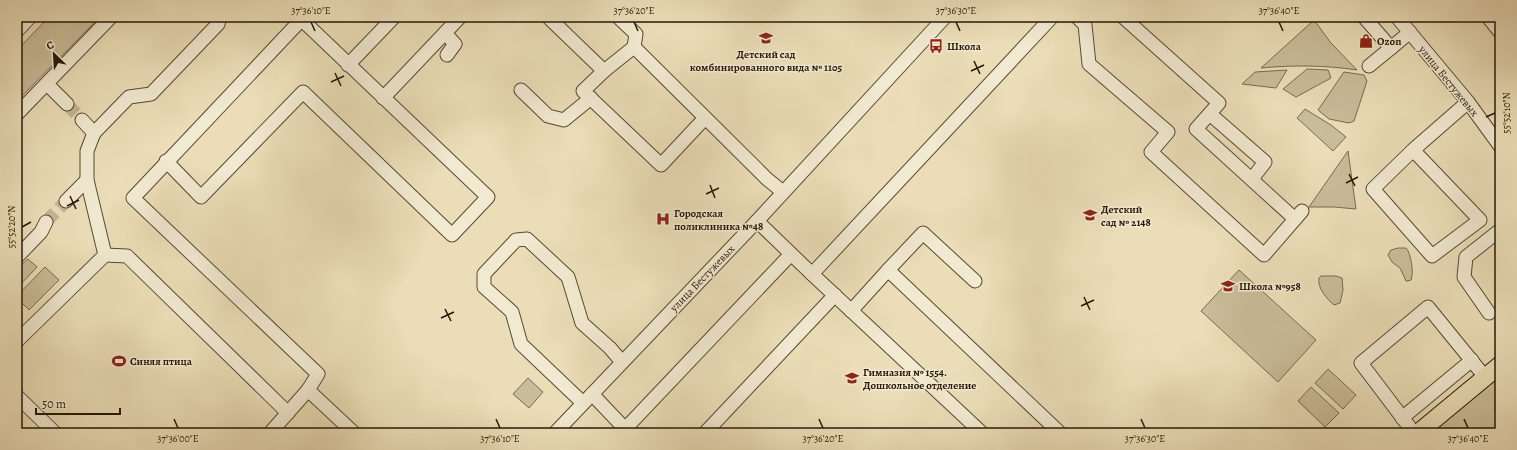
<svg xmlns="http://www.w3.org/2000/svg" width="1517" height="450" font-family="Alegreya,serif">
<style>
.green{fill:#c9bc99;stroke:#786a50}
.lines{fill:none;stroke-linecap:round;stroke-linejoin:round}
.minor-tunnel{stroke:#c3b694;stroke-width:13;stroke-dasharray:13 6;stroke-linecap:butt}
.minor-casing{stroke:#584933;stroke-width:15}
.major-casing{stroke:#271807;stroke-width:19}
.minor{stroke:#f1e9d0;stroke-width:13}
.major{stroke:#eaddb7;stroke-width:17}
.ticks{fill:none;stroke:#271807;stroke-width:1.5}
.labels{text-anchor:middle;stroke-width:3;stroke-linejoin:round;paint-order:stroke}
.poi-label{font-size:11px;font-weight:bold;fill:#271807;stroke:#f1e9d0;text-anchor:start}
.street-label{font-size:11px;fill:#271807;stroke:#f1e9d0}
.neatline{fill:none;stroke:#271807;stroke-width:1.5}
.ticks-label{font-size:10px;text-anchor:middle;fill:#271807}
</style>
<rect width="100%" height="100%" fill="#eaddb7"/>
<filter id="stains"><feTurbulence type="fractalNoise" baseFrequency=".005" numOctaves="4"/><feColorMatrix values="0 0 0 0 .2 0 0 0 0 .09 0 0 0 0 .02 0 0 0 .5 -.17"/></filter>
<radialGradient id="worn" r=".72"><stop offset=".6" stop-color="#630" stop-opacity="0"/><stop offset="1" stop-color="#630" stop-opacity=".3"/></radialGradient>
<g class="green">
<path d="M49 17H100L17 101V50Z"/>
<path d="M1314 20 1331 43 1357 70C1324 65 1293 65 1261 68Z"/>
<path d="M1307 69 1328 70 1331 78 1296 97 1283 89Z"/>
<path d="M1287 70 1276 88 1242 84 1255 72Z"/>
<path d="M1344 72 1364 75 1367 81 1354 121 1349 123 1329 119 1318 110Z"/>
<path d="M1305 109 1331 125 1346 137 1333 151 1297 118Z"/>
<path d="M1348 151 1356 209 1334 207H1309Z"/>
<path d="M1398 248H1406C1411 253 1414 273 1411 280L1408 281H1406L1400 268 1392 262 1388 255 1391 250Z"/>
<path d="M28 259 37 267 20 285 17 282V269Z"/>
<path d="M45 267 59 280 29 310 17 298V296Z"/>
<path d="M1239 270 1316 340 1278 382 1201 311Z"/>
<path d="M1321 276H1336L1342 278 1343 290 1340 303 1334 305C1327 299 1317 288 1319 278Z"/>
<path d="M1328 369 1356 395 1343 409 1315 383Z"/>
<path d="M1500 373V433H1428Z"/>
<path d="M528 378 543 392 529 408 513 394Z"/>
<path d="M1311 387 1339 413 1325 427 1298 401Z"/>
</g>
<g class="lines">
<g class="minor-tunnel">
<path d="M67 104 82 120"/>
<path d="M46 222 66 201"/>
</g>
<defs>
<g id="minor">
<path d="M548 17 604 71 634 47"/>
<path d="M618 17 636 34 634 47 767 179 783 192"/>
<path d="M1077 17 1085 25 1089 64 1168 132 1151 152 1264 255 1302 211"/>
<path d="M1123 17 1219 103 1196 129 1295 219"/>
<path d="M1364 17 1391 48 1410 32"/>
<path d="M1397 17 1468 102 1500 146"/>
<path d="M1488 17 1500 32"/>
<path d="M301 20 133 198 318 374 308 390 354 433"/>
<path d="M17 31 30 17"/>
<path d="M445 33 455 44 447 55"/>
<path d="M348 65 394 17"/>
<path d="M1369 66 1391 48"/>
<path d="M604 71 583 91 661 165 705 118"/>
<path d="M47 84 67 104"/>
<path d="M521 90 548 116 564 120 591 98"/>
<path d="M383 98 460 17"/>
<path d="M17 114 111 17"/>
<path d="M1210 114 1265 162 1252 179"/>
<path d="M94 133 129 97 151 94 218 24 220 17"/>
<path d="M1413 150 1480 220 1432 256 1373 189 1413 150 1468 102"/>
<path d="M166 161 201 197 303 92 452 235 488 197 299 17"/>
<path d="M66 201 87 180"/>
<path d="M757 221 812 274 982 433"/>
<path d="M105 255 127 256 288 413"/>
<path d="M17 257 41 232 46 222"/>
<path d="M888 270 923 233 975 281"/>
<path d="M812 274 1052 17"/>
<path d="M851 311 888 270 1060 433"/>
<path d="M1489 313 1464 277 1466 257 1500 230"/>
<path d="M17 341 105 255 87 180V151L94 133 82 120"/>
<path d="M592 394 629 433"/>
<path d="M17 396 55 433"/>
<path d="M583 403 521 344 512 312 484 287V274L516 240 527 239 568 277 582 323 610 348 622 362"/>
<path d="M1402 418 1472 360"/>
<path d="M270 433 308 390"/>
<path d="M555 433 757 221 945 17"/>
<path d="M624 433 625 429 791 254"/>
<path d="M705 433 835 295"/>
<path d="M1414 433 1361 363 1428 307 1485 377"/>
</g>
<path id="major" d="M1418 433 1500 365"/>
</defs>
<use href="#minor" class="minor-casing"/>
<use href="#major" class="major-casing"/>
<use href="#minor" class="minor"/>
<use href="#major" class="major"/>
</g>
<path class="ticks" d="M311 22 315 31M634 22 638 31M956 22 960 31M1279 22 1283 31M974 61 980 74M971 71 984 65M335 73 341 86M331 82 344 76M1486 117 1495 113M1349 174 1355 186M1346 183 1358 177M710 185 715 198M706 194 719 188M70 196 76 209M67 206 79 200M22 227 31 222M1084 297 1090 310M1081 306 1094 300M445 309 451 321M441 318 454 312M174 419 178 428M496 419 500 428M819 419 823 428M1141 419 1145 428M1464 419 1468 428"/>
<defs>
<symbol id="school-bare" viewBox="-9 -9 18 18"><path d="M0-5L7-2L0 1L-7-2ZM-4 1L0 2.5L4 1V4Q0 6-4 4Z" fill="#8f2418" stroke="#f1e9d0" stroke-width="2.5" paint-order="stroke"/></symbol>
<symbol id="shop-bare" viewBox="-9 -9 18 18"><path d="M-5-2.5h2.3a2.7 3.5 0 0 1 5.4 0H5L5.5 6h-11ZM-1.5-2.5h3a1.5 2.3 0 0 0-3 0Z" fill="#8f2418" stroke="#f1e9d0" stroke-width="2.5" paint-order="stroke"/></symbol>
<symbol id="bus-bare" viewBox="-9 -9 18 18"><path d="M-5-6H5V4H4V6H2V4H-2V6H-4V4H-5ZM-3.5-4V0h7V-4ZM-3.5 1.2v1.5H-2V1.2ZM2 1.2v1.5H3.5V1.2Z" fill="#8f2418" stroke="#f1e9d0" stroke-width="2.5" paint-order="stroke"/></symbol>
<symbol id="hospital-bare" viewBox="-9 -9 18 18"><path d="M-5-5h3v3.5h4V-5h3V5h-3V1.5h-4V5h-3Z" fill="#8f2418" stroke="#f1e9d0" stroke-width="2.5" paint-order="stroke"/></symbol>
<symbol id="stadium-bare" viewBox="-9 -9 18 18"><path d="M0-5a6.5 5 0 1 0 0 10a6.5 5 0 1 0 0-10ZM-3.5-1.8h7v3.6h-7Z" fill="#8f2418" stroke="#f1e9d0" stroke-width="2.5" paint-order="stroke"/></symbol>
</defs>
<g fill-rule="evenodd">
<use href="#school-bare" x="756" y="28" width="20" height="20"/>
<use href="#shop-bare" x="1356" y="31" width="20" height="20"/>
<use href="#bus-bare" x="926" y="36" width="20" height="20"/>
<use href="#school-bare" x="1080" y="205" width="20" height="20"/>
<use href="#hospital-bare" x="653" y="209" width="20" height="20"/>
<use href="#school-bare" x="1218" y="276" width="20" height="20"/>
<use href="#stadium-bare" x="109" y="351" width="20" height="20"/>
<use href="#school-bare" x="842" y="368" width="20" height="20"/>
</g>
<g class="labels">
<g class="poi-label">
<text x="1377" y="45">Ozon</text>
<text x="947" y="50">Школа</text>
<text x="766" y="58" text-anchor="middle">Детский сад<tspan x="766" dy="13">комбинированного вида № 1105</tspan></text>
<text x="1101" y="213">Детский<tspan x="1101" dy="13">сад № 2148</tspan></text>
<text x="674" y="217">Городская<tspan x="674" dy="13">поликлиника №48</tspan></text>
<text x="1239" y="290">Школа №958</text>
<text x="130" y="365">Синяя птица</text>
<text x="863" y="376">Гимназия № 1554.<tspan x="863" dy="13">Дошкольное отделение</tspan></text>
</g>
<g class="street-label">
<text transform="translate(1449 81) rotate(51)" y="4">улица Бестужевых</text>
<text transform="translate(702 278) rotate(-46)" y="4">улица Бестужевых</text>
</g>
</g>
<rect width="1517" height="450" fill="none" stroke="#eaddb7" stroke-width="44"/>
<g transform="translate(54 54) rotate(335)" stroke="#f1e9d0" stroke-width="3" paint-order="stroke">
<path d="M0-3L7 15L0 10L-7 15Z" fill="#271807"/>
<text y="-6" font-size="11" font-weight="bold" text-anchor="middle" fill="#271807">С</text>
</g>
<path d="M36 408v6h84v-6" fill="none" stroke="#271807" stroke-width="2"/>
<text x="42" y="408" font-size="12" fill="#271807" stroke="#f1e9d0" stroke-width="3" paint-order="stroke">50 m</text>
<rect x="22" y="22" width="1473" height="406" class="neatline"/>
<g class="ticks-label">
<text x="311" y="14">37°36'10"E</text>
<text x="634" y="14">37°36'20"E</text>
<text x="956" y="14">37°36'30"E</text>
<text x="1279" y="14">37°36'40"E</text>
<text transform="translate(1506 113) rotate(-90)" y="4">55°52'10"N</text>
<text transform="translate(11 227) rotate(-90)" y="4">55°52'20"N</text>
<text x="178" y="442">37°36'00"E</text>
<text x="500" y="442">37°36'10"E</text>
<text x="823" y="442">37°36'20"E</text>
<text x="1145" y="442">37°36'30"E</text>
<text x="1468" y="442">37°36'40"E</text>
</g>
<rect width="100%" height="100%" filter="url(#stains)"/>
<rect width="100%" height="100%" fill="url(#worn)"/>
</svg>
